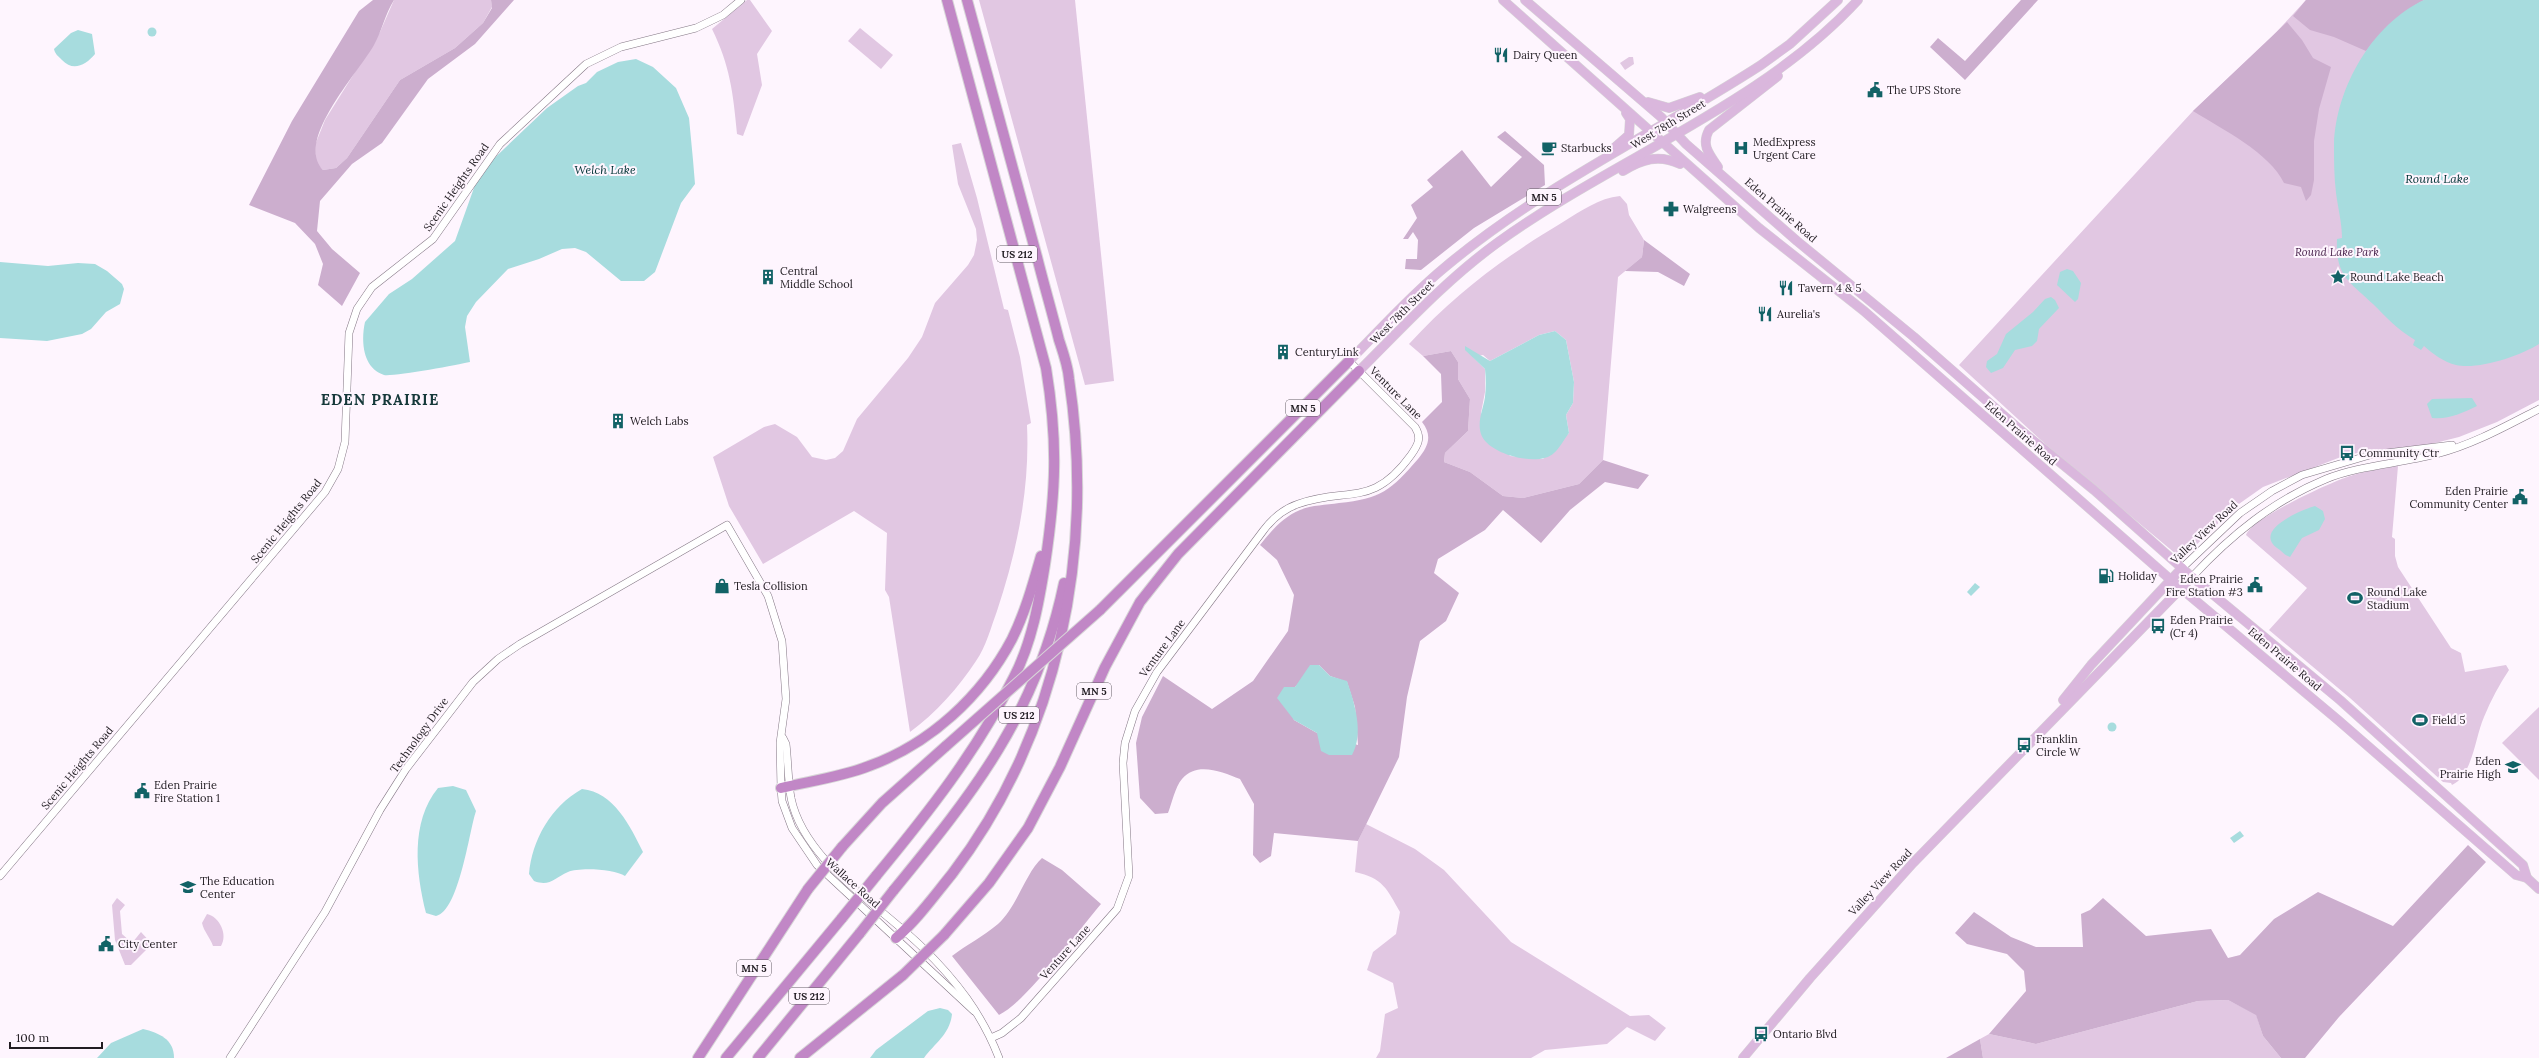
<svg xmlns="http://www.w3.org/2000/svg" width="2539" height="1058" font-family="Lora,serif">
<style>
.green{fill:#e1c7e2;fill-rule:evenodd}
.forest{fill:#ccaece;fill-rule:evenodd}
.water{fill:#a7dcde}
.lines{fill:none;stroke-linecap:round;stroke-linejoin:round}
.minor-casing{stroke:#847785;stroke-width:8}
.major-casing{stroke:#d7d6d7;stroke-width:10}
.highway-casing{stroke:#d7d6d7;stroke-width:12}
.minor{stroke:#fff;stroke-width:7}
.major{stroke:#dab7dd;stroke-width:9}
.highway{stroke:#c187c6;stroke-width:10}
.highway-bridge-casing{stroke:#d7d6d7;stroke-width:12;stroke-linecap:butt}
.highway-bridge{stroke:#c187c6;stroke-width:10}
.labels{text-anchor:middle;stroke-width:4;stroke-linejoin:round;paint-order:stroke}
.shield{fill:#fef5fe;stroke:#635d64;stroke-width:1}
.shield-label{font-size:10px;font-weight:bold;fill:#211c22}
.poi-label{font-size:11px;fill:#211c22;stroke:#fef5fe;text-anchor:start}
.street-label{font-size:11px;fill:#211c22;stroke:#fef5fe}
.park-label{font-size:11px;font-style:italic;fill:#49234d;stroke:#fef5fe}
.water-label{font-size:12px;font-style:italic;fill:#003335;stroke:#fef5fe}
.district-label{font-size:15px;font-weight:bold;letter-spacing:1px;fill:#16393a;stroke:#fef5fe}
</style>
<rect width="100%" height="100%" fill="#fef5fe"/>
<g class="green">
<path d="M394 0H491L492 7 483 23 455 48 400 80 347 158 336 168 323 170 316 163 315 145 325 120 380 32Z"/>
<path d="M747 0H750L772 31 757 54 762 85 743 136 737 134C733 92 730 66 712 29Z"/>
<path d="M979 0H1075L1114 381 1085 385Z"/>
<path d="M2306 0H2539V400L2497 422 2459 437 2419 447 2375 450 2346 455 2263 487 2236 506 2189 552 2176 554 2055 453 1959 365 2193 111 2270 39Z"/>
<path d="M860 28 893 55 881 69 848 41Z"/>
<path d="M1629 57H1633L1634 64 1625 70 1620 63Z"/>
<path d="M961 143 977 198 1004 309 1008 310 1020 357 1031 423 1027 425C1030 489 1017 551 997 611 991 627 986 647 976 661 959 687 935 714 910 732L889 597 885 590 887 533 854 511 763 564 729 506 713 457 764 427 775 424 797 437 812 457 826 460 835 458 843 451 857 419 908 358 922 337 935 303 968 265 974 255 977 240 976 229 958 184 952 145Z"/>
<path d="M1620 196 1627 204 1629 215 1644 240 1642 257 1618 277 1603 460 1579 484 1523 498 1503 496 1470 472 1444 462 1445 453 1468 431 1470 399 1458 379V362L1451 351 1423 356 1409 344C1457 292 1503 258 1563 222 1581 211 1599 198 1620 196ZM1555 331 1566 340 1574 382 1573 403 1566 415 1569 433 1543 459 1510 456 1481 413 1485 392V369L1473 357 1483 355 1490 361 1539 335Z"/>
<path d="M2398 466 2392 537 2395 539V556L2398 567 2451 648 2461 653 2465 672 2506 665 2509 670C2499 685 2491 700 2484 717 2475 737 2473 775 2452 785L2451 783 2443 782 2350 698 2269 630 2307 588 2246 535C2252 518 2331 482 2350 476 2365 471 2382 469 2398 466Z"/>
<path d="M2539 707V780L2502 743Z"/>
<path d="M1366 824 1415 849 1444 870 1511 942 1630 1016 1649 1015 1666 1028 1655 1041 1627 1027 1607 1044 1545 1050 1531 1058H1376L1380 1051 1385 1014 1398 1008 1393 983 1367 970 1373 952 1396 934 1400 912C1387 889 1383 878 1355 872L1358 841Z"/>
<path d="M117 898 125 905 120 911 122 934 132 943 141 932 152 944 131 965H125L115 940 112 905Z"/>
<path d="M207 914C220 917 228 935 221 946H213C210 937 204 932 202 923Z"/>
<path d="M2228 1000 2256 1014 2263 1036 2281 1058H1983L1980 1039 1989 1034 2036 1044 2198 1001Z"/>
</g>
<g class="forest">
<path d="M373 0H394C385 14 382 31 374 45 359 72 294 141 323 170L336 168 347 158 400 80 455 48 483 23 492 8 491 0H514L475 44 428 79 382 143 352 164 320 201 317 231 332 249 360 273 342 306 318 285 323 264 315 244 295 223 249 205 292 121 359 11Z"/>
<path d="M2021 0H2038L1965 80 1930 47 1938 38 1965 61Z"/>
<path d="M2306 0H2424C2401 12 2381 31 2366 51L2334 37 2310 30 2293 16Z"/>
<path d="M2287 22 2302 40 2313 58 2331 67 2319 109 2314 141V180L2311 195 2306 201 2301 187 2284 183C2270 153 2222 129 2193 111Z"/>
<path d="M1505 131 1544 165 1545 185 1474 228 1421 270 1405 269 1406 259H1417L1418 240 1413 232 1408 239H1403L1417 218 1411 205 1433 187 1427 180 1462 150 1491 187 1522 157 1497 137Z"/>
<path d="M1644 240 1690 274 1684 286 1658 272 1625 271 1642 257Z"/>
<path d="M1451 351 1458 362V379L1470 399 1468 431 1445 453 1444 462 1470 472 1503 496 1523 498 1579 484 1603 460 1649 475 1638 489 1605 482 1570 510 1541 543 1503 510 1485 530 1438 559 1434 573 1459 593 1446 621 1420 641 1407 697 1399 757 1358 841 1274 833 1271 856 1260 863 1253 855 1254 804 1240 779C1222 772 1197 761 1182 779 1175 787 1172 803 1168 813L1155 814 1140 798 1136 743 1142 717 1163 676 1212 709 1253 681 1288 631 1294 595 1277 560 1260 545C1271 531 1283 517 1300 510 1312 505 1326 505 1339 503 1381 499 1391 490 1418 459 1428 447 1433 436 1422 422L1442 402 1441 374 1423 356ZM1319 665 1330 676 1347 682 1355 707 1358 745 1317 733 1294 720 1284 687H1295Z"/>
<path d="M2468 845 2486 862 2339 1017 2305 1058H2281L2263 1036 2256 1015 2228 1000 2198 1001 2036 1044 1989 1034 2026 991 2024 971 2007 954 1967 944 1955 933 1974 912 2011 937 2036 947H2083L2081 914 2090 910 2103 898 2146 936 2211 929 2228 958 2240 955 2274 919 2318 892 2393 926Z"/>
<path d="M1042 858 1062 870 1101 904C1079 930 1025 1003 999 1015L952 956C966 945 984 936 998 924 1017 907 1026 872 1042 858Z"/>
<path d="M1980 1039 1983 1058H1946Z"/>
</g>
<g class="water">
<path d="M2424 0H2539V344C2520 356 2478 370 2456 365 2444 362 2433 354 2424 346L2421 350 2413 345 2415 340C2398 330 2386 317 2373 304 2350 282 2335 276 2337 239L2342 238C2342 223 2338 208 2336 193 2334 177 2334 160 2334 144 2336 88 2372 24 2424 0Z"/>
<circle cx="152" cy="32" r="4.5"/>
<path d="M78 30 92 34 95 54C86 65 73 72 62 60 58 56 55 54 54 49L71 33Z"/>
<path d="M636 59 653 67 676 88 689 118 693 160 695 184 681 203 655 272 644 281H621L586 252 575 248 562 249 539 259 508 269 476 302 467 316 465 327 470 362C457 365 392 377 384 375 362 368 361 340 365 322L389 294 412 279 455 241 475 185 485 167 547 108 578 86 586 83 597 72 618 62Z"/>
<path d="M0 262 48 266 78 263 95 264 107 271 122 284 124 289 120 304 106 312 91 329 82 334 47 341 0 338Z"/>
<path d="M2067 269 2073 271 2081 283 2078 299 2075 302 2057 285 2060 272Z"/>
<path d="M2051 297 2055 300 2059 308 2039 329 2037 341 2032 346 2015 350 2003 368 1991 373 1986 367 1987 361 1997 354 2006 334 2033 312 2045 299Z"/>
<path d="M1555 331 1566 340 1574 382 1573 403 1566 415 1569 433C1564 439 1560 448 1554 453 1539 468 1487 454 1481 434 1477 421 1483 410 1485 397 1486 388 1486 379 1485 369L1465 350V346L1490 361 1539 335Z"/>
<path d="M2472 398 2477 406C2463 413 2447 420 2432 418L2427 404 2432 399Z"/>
<path d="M2315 506 2323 511 2325 519 2319 530 2302 538 2290 557C2284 555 2282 551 2277 548 2253 530 2301 510 2315 506Z"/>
<path d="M1975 583 1980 587 1971 596 1967 592Z"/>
<path d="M1310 665H1319L1330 676 1347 681C1355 704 1364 734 1352 755H1329L1321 751 1317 733 1294 720 1277 698 1284 687H1295Z"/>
<circle cx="2112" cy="727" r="4.5"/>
<path d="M453 786 466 790 476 811C469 832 459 911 436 916L426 913C416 873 410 822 438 788Z"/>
<path d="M582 789C614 792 630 826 643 852L625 876C615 869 579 867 568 872 554 878 550 887 534 881L529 874C532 840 551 806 582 789Z"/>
<path d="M2240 831 2244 836 2234 843 2230 838Z"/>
<path d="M940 1008 948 1010 952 1014C950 1034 935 1043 924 1058H870L876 1050 928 1011Z"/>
<path d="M143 1029C159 1033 174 1039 174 1058H97L111 1043Z"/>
</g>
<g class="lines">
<defs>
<g id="minor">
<path d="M2182 568 2240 513 2272 491 2302 475 2370 455 2452 445"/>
<path d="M2192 577C2231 535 2273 501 2326 479 2361 465 2400 464 2436 454 2472 445 2506 426 2539 409"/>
<path d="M783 738 786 744C788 761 788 781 791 798 804 861 879 905 922 947 956 980 982 1014 999 1058"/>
<path d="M0 876 325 492 338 469 345 442 349 333 357 309 372 287 433 239 500 144 586 64 621 47 696 28 723 15 741 0"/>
<path d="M991 1038 1002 1033 1021 1018 1117 909 1129 876 1123 763 1125 743 1135 711 1157 672 1263 531C1272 519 1283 509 1298 504 1348 486 1372 509 1411 455 1418 445 1422 438 1415 427L1349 361"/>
<path d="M230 1058 325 912 380 810 406 769 473 682 498 659 520 644 727 525 768 596 782 641 786 699 780 743 781 788 782 801 792 828 817 865 974 1011"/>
</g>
<g id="major">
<path d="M1503 0 1759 228 1864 311 2171 580 2338 720 2516 875 2527 878 2539 889"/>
<path d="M1525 0 1661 117 1686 144 1797 241 1914 337 2019 429 2094 490 2192 577 2340 700 2523 865 2527 878"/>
<path d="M1648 102 1669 108 1700 97"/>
<path d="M1613 149 1629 135 1630 119 1626 113"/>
<path d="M1718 167C1709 154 1701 145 1709 130L1778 76"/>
<path d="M1623 171C1642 159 1659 154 1680 164"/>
<path d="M1349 361C1380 330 1410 296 1444 268 1540 187 1656 133 1761 65L1790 44 1838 0"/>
<path d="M1359 371C1403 327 1446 280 1497 243 1611 160 1762 105 1858 0"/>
<path d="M2063 700 2091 665 2182 568"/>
<path d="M1743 1058 1810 978 1913 863 2192 577"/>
</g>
<g id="highway">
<path d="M1100 610 1349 361"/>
<path d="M781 788C810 781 841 777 869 766 930 744 982 696 1012 639 1025 613 1033 584 1041 556"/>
<path d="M842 847 882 803 946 746"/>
<path d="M876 876C928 813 977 751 1014 677 1032 642 1039 602 1045 564 1056 491 1058 441 1046 368L947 0"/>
<path d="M893 891C975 791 1037 713 1064 583"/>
<path d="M944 935 989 883 1028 828 1060 767 1105 667 1140 602 1178 554 1359 371"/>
<path d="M896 938C917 920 934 896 952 874 1059 734 1095 552 1069 379 1068 366 1063 352 1059 340 1052 312 1044 285 1037 257 1014 171 990 86 967 0"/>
<path d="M698 1058 808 889"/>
<path d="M726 1058 842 918"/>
<path d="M758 1058 860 933"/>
<path d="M800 1058 903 975"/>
</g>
</defs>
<use href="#minor" class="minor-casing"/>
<use href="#major" class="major-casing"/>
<use href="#highway" class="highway-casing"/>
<use href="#minor" class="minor"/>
<use href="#major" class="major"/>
<use href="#highway" class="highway"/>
<defs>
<g id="highway-bridge">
<path d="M946 746 1100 610"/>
<path d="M808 889 842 847"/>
<path d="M842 918 876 876"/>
<path d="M860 933 893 891"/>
<path d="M903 975 944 935"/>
</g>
</defs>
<use href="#highway-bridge" class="highway-bridge-casing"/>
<use href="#highway-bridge" class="highway-bridge"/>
</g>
<defs>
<symbol id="restaurant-bare" viewBox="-9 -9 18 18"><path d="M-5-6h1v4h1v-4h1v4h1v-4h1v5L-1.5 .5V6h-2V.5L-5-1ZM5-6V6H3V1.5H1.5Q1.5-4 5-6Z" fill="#126266" stroke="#fef5fe" stroke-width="2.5" paint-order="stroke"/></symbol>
<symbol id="civic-bare" viewBox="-9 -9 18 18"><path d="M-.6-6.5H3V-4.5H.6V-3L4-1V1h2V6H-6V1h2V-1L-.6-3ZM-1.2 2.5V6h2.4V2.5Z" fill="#126266" stroke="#fef5fe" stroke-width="2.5" paint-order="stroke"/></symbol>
<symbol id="cafe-bare" viewBox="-9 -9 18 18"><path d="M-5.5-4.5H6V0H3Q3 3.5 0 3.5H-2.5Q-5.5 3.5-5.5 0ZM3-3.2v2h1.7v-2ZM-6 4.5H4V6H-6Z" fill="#126266" stroke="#fef5fe" stroke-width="2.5" paint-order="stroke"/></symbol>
<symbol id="hospital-bare" viewBox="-9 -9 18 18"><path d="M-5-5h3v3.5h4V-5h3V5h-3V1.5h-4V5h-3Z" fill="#126266" stroke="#fef5fe" stroke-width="2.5" paint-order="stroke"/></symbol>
<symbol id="pharmacy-bare" viewBox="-9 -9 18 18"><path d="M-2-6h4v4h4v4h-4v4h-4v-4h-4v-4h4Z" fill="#126266" stroke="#fef5fe" stroke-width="2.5" paint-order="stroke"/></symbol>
<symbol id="building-bare" viewBox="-9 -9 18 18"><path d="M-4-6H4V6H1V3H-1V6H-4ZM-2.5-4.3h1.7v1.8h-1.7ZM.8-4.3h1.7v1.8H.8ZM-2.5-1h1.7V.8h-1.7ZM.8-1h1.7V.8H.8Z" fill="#126266" stroke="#fef5fe" stroke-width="2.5" paint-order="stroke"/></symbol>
<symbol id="sight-bare" viewBox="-9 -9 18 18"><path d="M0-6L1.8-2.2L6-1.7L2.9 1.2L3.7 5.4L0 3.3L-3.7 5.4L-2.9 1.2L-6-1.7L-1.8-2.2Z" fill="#126266" stroke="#fef5fe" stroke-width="2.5" paint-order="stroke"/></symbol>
<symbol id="bus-bare" viewBox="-9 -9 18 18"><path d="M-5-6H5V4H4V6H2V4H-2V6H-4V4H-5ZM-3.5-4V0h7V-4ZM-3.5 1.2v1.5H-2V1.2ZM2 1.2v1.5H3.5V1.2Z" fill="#126266" stroke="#fef5fe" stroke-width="2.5" paint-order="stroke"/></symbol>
<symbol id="fuel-bare" viewBox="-9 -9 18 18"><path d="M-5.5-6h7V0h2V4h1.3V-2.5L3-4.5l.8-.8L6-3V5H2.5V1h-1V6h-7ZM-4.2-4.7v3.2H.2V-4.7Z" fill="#126266" stroke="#fef5fe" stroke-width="2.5" paint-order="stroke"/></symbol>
<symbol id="shop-bare" viewBox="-9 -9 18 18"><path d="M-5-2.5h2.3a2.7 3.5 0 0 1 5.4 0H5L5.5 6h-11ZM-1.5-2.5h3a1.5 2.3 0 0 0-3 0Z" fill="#126266" stroke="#fef5fe" stroke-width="2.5" paint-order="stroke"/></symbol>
<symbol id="stadium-bare" viewBox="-9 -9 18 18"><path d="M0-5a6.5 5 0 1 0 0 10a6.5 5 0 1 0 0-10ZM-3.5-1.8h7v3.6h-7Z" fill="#126266" stroke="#fef5fe" stroke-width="2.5" paint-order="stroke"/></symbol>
<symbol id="school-bare" viewBox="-9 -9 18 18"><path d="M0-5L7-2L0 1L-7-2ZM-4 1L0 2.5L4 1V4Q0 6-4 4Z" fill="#126266" stroke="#fef5fe" stroke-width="2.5" paint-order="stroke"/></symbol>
</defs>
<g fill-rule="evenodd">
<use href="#restaurant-bare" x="1490" y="44" width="22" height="22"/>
<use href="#civic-bare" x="1864" y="79" width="22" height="22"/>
<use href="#cafe-bare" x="1538" y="137" width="22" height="22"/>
<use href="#hospital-bare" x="1730" y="137" width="22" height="22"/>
<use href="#pharmacy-bare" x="1660" y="198" width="22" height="22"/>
<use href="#building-bare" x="757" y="266" width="22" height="22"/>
<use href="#sight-bare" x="2327" y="266" width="22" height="22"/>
<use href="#restaurant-bare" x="1775" y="277" width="22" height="22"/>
<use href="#restaurant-bare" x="1754" y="303" width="22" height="22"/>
<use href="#building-bare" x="1272" y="341" width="22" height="22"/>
<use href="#building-bare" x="607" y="410" width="22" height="22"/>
<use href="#bus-bare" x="2336" y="442" width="22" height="22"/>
<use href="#civic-bare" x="2509" y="486" width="22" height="22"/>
<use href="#fuel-bare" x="2095" y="565" width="22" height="22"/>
<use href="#civic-bare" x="2244" y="574" width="22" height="22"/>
<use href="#shop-bare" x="711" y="575" width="22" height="22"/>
<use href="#stadium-bare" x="2344" y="587" width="22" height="22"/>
<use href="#bus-bare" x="2147" y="615" width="22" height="22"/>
<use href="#stadium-bare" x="2409" y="709" width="22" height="22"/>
<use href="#bus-bare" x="2013" y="734" width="22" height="22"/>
<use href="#school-bare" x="2502" y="756" width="22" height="22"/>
<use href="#civic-bare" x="131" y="780" width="22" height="22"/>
<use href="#school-bare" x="177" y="876" width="22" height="22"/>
<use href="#civic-bare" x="95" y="933" width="22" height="22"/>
<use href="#bus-bare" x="1750" y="1023" width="22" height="22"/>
</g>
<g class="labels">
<g class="shield">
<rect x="1527" y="189" width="34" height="16" rx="3"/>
<rect x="997" y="246" width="40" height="16" rx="3"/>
<rect x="1286" y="400" width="34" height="16" rx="3"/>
<rect x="1077" y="683" width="34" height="16" rx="3"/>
<rect x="999" y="707" width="40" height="16" rx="3"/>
<rect x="737" y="960" width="34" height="16" rx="3"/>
<rect x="789" y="988" width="40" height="16" rx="3"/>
</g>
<g class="shield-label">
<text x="1544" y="201">MN 5</text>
<text x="1017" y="258">US 212</text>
<text x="1303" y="412">MN 5</text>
<text x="1094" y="695">MN 5</text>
<text x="1019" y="719">US 212</text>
<text x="754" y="972">MN 5</text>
<text x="809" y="1000">US 212</text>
</g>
<g class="poi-label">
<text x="1513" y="59">Dairy Queen</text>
<text x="1887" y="94">The UPS Store</text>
<text x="1753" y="146">MedExpress<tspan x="1753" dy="13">Urgent Care</tspan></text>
<text x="1561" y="152">Starbucks</text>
<text x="1683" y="213">Walgreens</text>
<text x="780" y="275">Central<tspan x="780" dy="13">Middle School</tspan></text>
<text x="2350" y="281">Round Lake Beach</text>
<text x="1798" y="292">Tavern 4 &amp; 5</text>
<text x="1777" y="318">Aurelia's</text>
<text x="1295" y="356">CenturyLink</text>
<text x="630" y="425">Welch Labs</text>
<text x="2359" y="457">Community Ctr</text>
<text x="2508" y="495" text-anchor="end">Eden Prairie<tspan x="2508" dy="13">Community Center</tspan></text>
<text x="2118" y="580">Holiday</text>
<text x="2243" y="583" text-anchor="end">Eden Prairie<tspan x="2243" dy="13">Fire Station #3</tspan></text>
<text x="734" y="590">Tesla Collision</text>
<text x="2367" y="596">Round Lake<tspan x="2367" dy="13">Stadium</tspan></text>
<text x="2170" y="624">Eden Prairie<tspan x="2170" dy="13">(Cr 4)</tspan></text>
<text x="2432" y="724">Field 5</text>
<text x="2036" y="743">Franklin<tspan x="2036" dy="13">Circle W</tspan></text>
<text x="2501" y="765" text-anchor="end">Eden<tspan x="2501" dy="13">Prairie High</tspan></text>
<text x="154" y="789">Eden Prairie<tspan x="154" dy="13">Fire Station 1</tspan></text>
<text x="200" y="885">The Education<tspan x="200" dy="13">Center</tspan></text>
<text x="118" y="948">City Center</text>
<text x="1773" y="1038">Ontario Blvd</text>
</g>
<g class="street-label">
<text transform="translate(1668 124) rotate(-31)" y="4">West 78th Street</text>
<text transform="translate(456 187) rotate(-55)" y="4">Scenic Heights Road</text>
<text transform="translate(1781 210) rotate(41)" y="4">Eden Prairie Road</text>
<text transform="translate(1402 312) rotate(-45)" y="4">West 78th Street</text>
<text transform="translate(1396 393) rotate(45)" y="4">Venture Lane</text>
<text transform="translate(2021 433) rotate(41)" y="4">Eden Prairie Road</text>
<text transform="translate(286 521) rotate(-51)" y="4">Scenic Heights Road</text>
<text transform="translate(2204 532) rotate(-43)" y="4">Valley View Road</text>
<text transform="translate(1162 648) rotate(-54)" y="4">Venture Lane</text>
<text transform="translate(2285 659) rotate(40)" y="4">Eden Prairie Road</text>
<text transform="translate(419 735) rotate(-54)" y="4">Technology Drive</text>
<text transform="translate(77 768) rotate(-50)" y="4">Scenic Heights Road</text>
<text transform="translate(1880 882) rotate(-47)" y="4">Valley View Road</text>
<text transform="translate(853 883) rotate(42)" y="4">Wallace Road</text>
<text transform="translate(1065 952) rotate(-48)" y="4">Venture Lane</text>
</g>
<g class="park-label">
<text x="2337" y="256">Round Lake Park</text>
</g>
<g class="water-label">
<text x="605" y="174">Welch Lake</text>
<text x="2437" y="183">Round Lake</text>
</g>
<g class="district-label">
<text x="380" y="405">EDEN PRAIRIE</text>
</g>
</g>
<path d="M10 1042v6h92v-6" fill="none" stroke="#211c22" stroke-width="2"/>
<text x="16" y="1042" font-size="12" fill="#211c22" stroke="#fef5fe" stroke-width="3" paint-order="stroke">100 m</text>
</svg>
